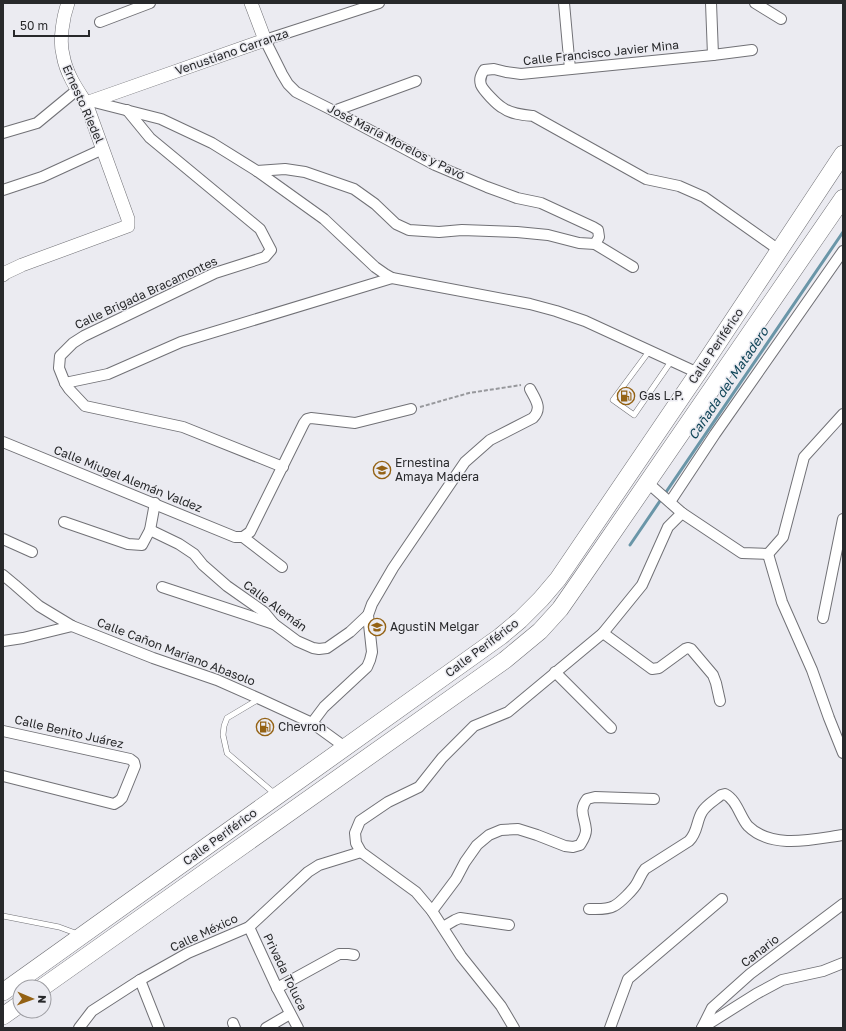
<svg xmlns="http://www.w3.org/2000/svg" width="846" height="1031" font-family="'Golos Text',sans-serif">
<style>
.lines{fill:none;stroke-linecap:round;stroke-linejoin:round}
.stream{stroke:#6a96a8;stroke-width:3}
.service-casing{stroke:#717176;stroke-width:6}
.minor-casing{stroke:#717176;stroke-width:12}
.tertiary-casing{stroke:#717176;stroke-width:14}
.trunk-casing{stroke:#717176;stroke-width:18}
.path{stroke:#97989c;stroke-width:2;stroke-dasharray:4 2;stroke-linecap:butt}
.service{stroke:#fff;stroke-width:5}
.minor{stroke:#fff;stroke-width:10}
.tertiary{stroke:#fff;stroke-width:13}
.trunk{stroke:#fff;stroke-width:17}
.labels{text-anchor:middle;stroke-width:3;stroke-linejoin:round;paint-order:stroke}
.street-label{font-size:12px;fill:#28292b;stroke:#ebebf1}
.poi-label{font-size:12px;fill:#28292b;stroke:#ebebf1;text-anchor:start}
.water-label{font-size:13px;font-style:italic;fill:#104558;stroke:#ebebf1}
</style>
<rect width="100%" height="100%" fill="#ebebf1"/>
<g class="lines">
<path class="stream" d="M630 545 843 232"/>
<defs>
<g id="service">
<path d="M650 350 613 400 634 415 672 360"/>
<path d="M259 699 227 718 224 726 223 735 227 753 275 794"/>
<path d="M3 916 59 927 78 934"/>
</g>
<g id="minor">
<path d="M379 3 265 40 282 74 288 84 296 92 334 111 435 165 487 187 517 198 541 203 593 227 598 230 599 237 595 244"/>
<path d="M564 3 570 69"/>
<path d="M711 3 713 55"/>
<path d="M755 3 781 19"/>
<path d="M100 22 150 3"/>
<path d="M752 50 713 55 521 74 506 72 494 69 484 70C481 75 479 79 481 85 483 90 497 105 503 108 511 114 523 115 533 116L646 179 679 186 704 197 779 250"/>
<path d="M90 101 161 119 212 143 257 171 324 219 375 267 385 274 392 278 530 304 556 311 585 321 698 373"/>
<path d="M127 110 150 138 260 229 271 250 265 257 215 273 84 336 73 343 60 356 59 368 65 383 69 389 85 406 183 427 283 467"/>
<path d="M334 111 416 81"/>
<path d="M3 133 37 123 77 90"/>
<path d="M257 171 285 169 305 172 354 189 375 204 396 224 409 230 439 232 462 230 517 232 548 235 579 243 595 244 633 267"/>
<path d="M3 190 42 177 103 149"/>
<path d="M65 383 108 374 181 342 392 278"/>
<path d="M3 442 235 537H243"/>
<path d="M648 483 682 513 742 553 768 554"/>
<path d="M670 502 715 434 843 251"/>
<path d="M64 522 128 544 142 545 150 530 155 503"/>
<path d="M150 530 179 544 194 554 203 565 227 586 264 612 274 624 297 641 313 648 319 649 327 648 350 632 368 615"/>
<path d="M243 537 250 532 304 423 307 419 311 418 355 423 411 409"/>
<path d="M243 537 282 567"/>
<path d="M3 539 32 552"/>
<path d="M768 554 782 602 812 670 829 718 843 753"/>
<path d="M768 554 783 537 804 457 843 414"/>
<path d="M3 575 15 585 39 606 72 626 153 658 217 680 260 699 312 723 345 747"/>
<path d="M162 587 274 624"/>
<path d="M823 618 843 519"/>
<path d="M603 633 652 669 659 668 685 649 688 648 691 649 713 675 716 683 720 701"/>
<path d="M3 641 23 638 72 626"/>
<path d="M555 672 611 728"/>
<path d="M312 723 324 707 367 667 370 660 372 652 368 615 372 604 393 568 465 462 490 440 533 418C543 408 535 399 530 389"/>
<path d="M3 731 130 759 134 762 135 766 122 798 119 801 114 804 3 776"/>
<path d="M589 909C597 909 607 910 614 906 620 903 634 889 637 883 640 878 641 874 645 869L689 841C698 832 696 822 702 812 706 805 715 800 721 795L725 794C737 800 740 817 748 826 772 850 814 839 843 835"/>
<path d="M432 911 456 879 465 862 477 845 489 835 501 830 518 829 537 835 565 846 573 847 580 845C583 840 586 836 586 830 585 817 578 811 587 799L595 797 654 799"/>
<path d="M249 927 277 988 298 1028"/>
<path d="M443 927 455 920 460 918 509 925"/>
<path d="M140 980 159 1028"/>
<path d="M277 988 339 954H348L354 955"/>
<path d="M233 1023 235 1028"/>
<path d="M79 1028 92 1011 140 980 188 953 249 927 308 872 319 865 361 852"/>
<path d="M266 1028 290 1014"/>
<path d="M514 1028 501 1006 461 956 432 911 416 892 361 852 356 843 355 833 360 821 388 802 419 787 442 758 474 726 508 712 603 633 642 585 668 527 682 513"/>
<path d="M610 1028 628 979 722 899"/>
<path d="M702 1028 712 1008 750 974 843 904"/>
<path d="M702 1028 756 994 782 980 823 971 843 963"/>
</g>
<g id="tertiary">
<path d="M86 103 265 40 251 3"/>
<path d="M3 275 5 273 22 265 128 226V219L86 103C76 88 66 73 63 55 59 41 63 17 68 3"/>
</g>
<g id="trunk">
<path d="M43 987 505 660 540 631 560 609 583 576 843 198"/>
<path d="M3 992 501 636 520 620 541 599 558 579 698 373 843 154"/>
<path d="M3 1016 20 1004"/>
</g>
</defs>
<use href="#service" class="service-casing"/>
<use href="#minor" class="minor-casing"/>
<use href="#tertiary" class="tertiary-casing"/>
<use href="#trunk" class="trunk-casing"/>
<path class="path" d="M420 407 469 393 521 385"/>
<use href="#service" class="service"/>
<use href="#minor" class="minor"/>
<use href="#tertiary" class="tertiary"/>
<use href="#trunk" class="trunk"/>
</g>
<defs>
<symbol id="fuel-ring" viewBox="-11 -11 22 22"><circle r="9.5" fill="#ebebf1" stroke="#946214" stroke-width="1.5"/><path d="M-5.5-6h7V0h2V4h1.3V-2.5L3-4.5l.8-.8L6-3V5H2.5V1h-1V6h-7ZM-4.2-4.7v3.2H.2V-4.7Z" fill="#946214"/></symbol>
<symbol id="school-ring" viewBox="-11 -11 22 22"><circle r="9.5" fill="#ebebf1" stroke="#946214" stroke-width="1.5"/><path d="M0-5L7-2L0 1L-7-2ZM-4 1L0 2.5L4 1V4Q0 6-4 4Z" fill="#946214"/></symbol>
</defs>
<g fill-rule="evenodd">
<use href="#fuel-ring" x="616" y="386" width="20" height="20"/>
<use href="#school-ring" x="372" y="460" width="20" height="20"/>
<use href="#school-ring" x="367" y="617" width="20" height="20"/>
<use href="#fuel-ring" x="255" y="717" width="20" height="20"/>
</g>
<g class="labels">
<g class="street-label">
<text transform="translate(232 52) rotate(-19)" y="4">Venustiano Carranza</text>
<text transform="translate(601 53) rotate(-6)" y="4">Calle Francisco Javier Mina</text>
<text transform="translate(83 104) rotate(66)" y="4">Ernesto Riedel</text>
<text transform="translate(396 142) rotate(27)" y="4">José María Morelos y Pavó</text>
<text transform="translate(146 293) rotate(-25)" y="4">Calle Brigada Bracamontes</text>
<text transform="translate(716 346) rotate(-56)" y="4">Calle Periférico</text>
<text transform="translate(128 479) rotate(22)" y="4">Calle Miugel Alemán Valdez</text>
<text transform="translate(275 606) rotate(37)" y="4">Calle Alemán</text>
<text transform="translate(482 648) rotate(-37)" y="4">Calle Periférico</text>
<text transform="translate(176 652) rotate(21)" y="4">Calle Cañon Mariano Abasolo</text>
<text transform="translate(69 732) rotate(13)" y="4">Calle Benito Juárez</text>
<text transform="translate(220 837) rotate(-36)" y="4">Calle Periférico</text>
<text transform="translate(204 933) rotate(-25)" y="4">Calle México</text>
<text transform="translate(760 951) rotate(-38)" y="4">Canario</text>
<text transform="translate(285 972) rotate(64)" y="4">Privada Toluca</text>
</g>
<g class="poi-label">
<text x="639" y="400">Gas L.P.</text>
<text x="395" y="467">Ernestina<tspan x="395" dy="14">Amaya Madera</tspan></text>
<text x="390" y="631">AgustiN Melgar</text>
<text x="278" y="731">Chevron</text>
</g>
<g class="water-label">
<text transform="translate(728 383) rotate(-56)" y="5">Cañada del Matadero</text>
</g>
</g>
<rect width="846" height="1031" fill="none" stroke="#28292b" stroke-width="8"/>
<g transform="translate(32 999) rotate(92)"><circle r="19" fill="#ebebf1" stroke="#9d9da2"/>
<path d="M0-3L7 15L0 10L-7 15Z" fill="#946214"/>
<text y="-6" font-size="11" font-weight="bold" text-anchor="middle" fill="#28292b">N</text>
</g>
<path d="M14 30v6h75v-6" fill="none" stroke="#28292b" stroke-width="2"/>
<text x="20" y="30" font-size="12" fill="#28292b" stroke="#ebebf1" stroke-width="3" paint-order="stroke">50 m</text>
</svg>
